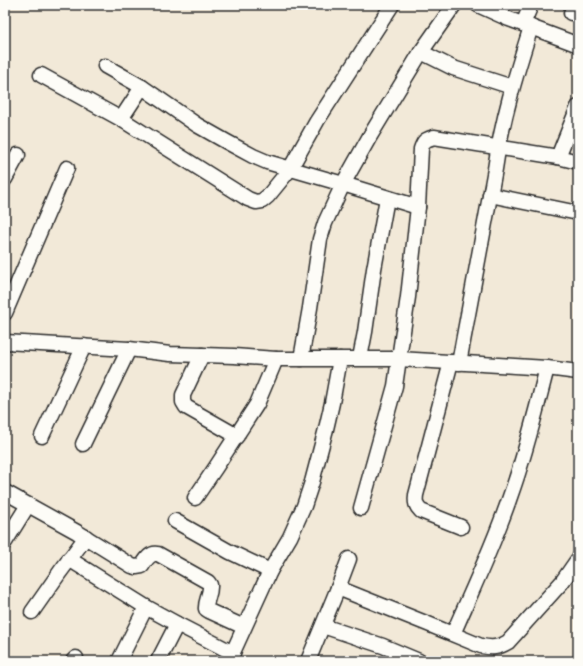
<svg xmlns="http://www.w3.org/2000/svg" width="583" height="666" font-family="Mali,sans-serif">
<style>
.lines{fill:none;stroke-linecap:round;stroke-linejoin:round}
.minor-casing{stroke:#2b2b2b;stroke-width:17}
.minor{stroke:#fdfcf7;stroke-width:14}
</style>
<rect width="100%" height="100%" fill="#f2e9d8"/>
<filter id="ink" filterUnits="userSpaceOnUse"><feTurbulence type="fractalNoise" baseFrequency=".025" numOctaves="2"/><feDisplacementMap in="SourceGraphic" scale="8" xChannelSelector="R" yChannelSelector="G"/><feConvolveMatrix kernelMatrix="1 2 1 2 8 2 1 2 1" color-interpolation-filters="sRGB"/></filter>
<g filter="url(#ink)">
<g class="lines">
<defs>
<g id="minor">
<path d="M478 5 509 19 576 44"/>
<path d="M571 13 575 5"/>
<path d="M523 24 531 5"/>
<path d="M421 52 453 68 512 87"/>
<path d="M105 66 142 87 197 125 227 142 253 156 267 162 343 184 418 207"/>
<path d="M41 75 121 119 248 199 256 202 262 201 268 196 290 169 317 121 392 5"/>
<path d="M121 119 142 87"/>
<path d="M558 157 578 107"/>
<path d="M5 179 18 155"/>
<path d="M490 195 578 213"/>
<path d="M5 313 67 168"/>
<path d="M5 342 129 349 170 354 234 356 276 359H399L547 368 578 372"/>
<path d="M202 355 183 395V402L186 407 237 436"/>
<path d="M360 358 365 332 374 269 387 198"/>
<path d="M301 359 310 308 320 239 325 223 343 184 370 136 421 52 454 5"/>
<path d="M451 362 416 495C415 503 416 506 421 511L461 527"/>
<path d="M459 363 495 169C502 120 516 74 531 27"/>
<path d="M42 436 84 346"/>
<path d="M83 444 129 349"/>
<path d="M5 492 77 532 132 566 136 567 142 566C146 560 150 552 158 554L208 582 210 585C211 594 205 601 206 609L209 611 244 627"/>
<path d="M195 498 216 467 257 404 276 359"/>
<path d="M361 508 395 386 408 297 418 207 421 149C424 140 425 140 434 137L558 157 578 162"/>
<path d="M175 521 230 552 270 571"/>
<path d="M5 542 28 505"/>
<path d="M69 559 146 607 177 624 233 653"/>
<path d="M338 588 428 624 481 646C492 648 498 648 508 642L562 582 578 559"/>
<path d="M32 612 60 572 86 537"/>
<path d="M323 626 383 646 419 661"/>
<path d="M453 634C473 588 495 542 511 494 526 453 536 410 547 368"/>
<path d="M73 661 76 658"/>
<path d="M119 661 146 607"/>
<path d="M158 661 177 624"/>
<path d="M229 661 270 571 290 537 304 506 312 482 326 429 332 403 340 359"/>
<path d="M308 661 338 588 349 559"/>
</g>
</defs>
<use href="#minor" class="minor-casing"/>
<use href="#minor" class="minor"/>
</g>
</g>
<rect width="583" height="666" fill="none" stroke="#fdfcf7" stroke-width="20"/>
<rect x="10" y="10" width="563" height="646" fill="none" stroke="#2b2b2b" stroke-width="1.5" filter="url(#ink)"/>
</svg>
